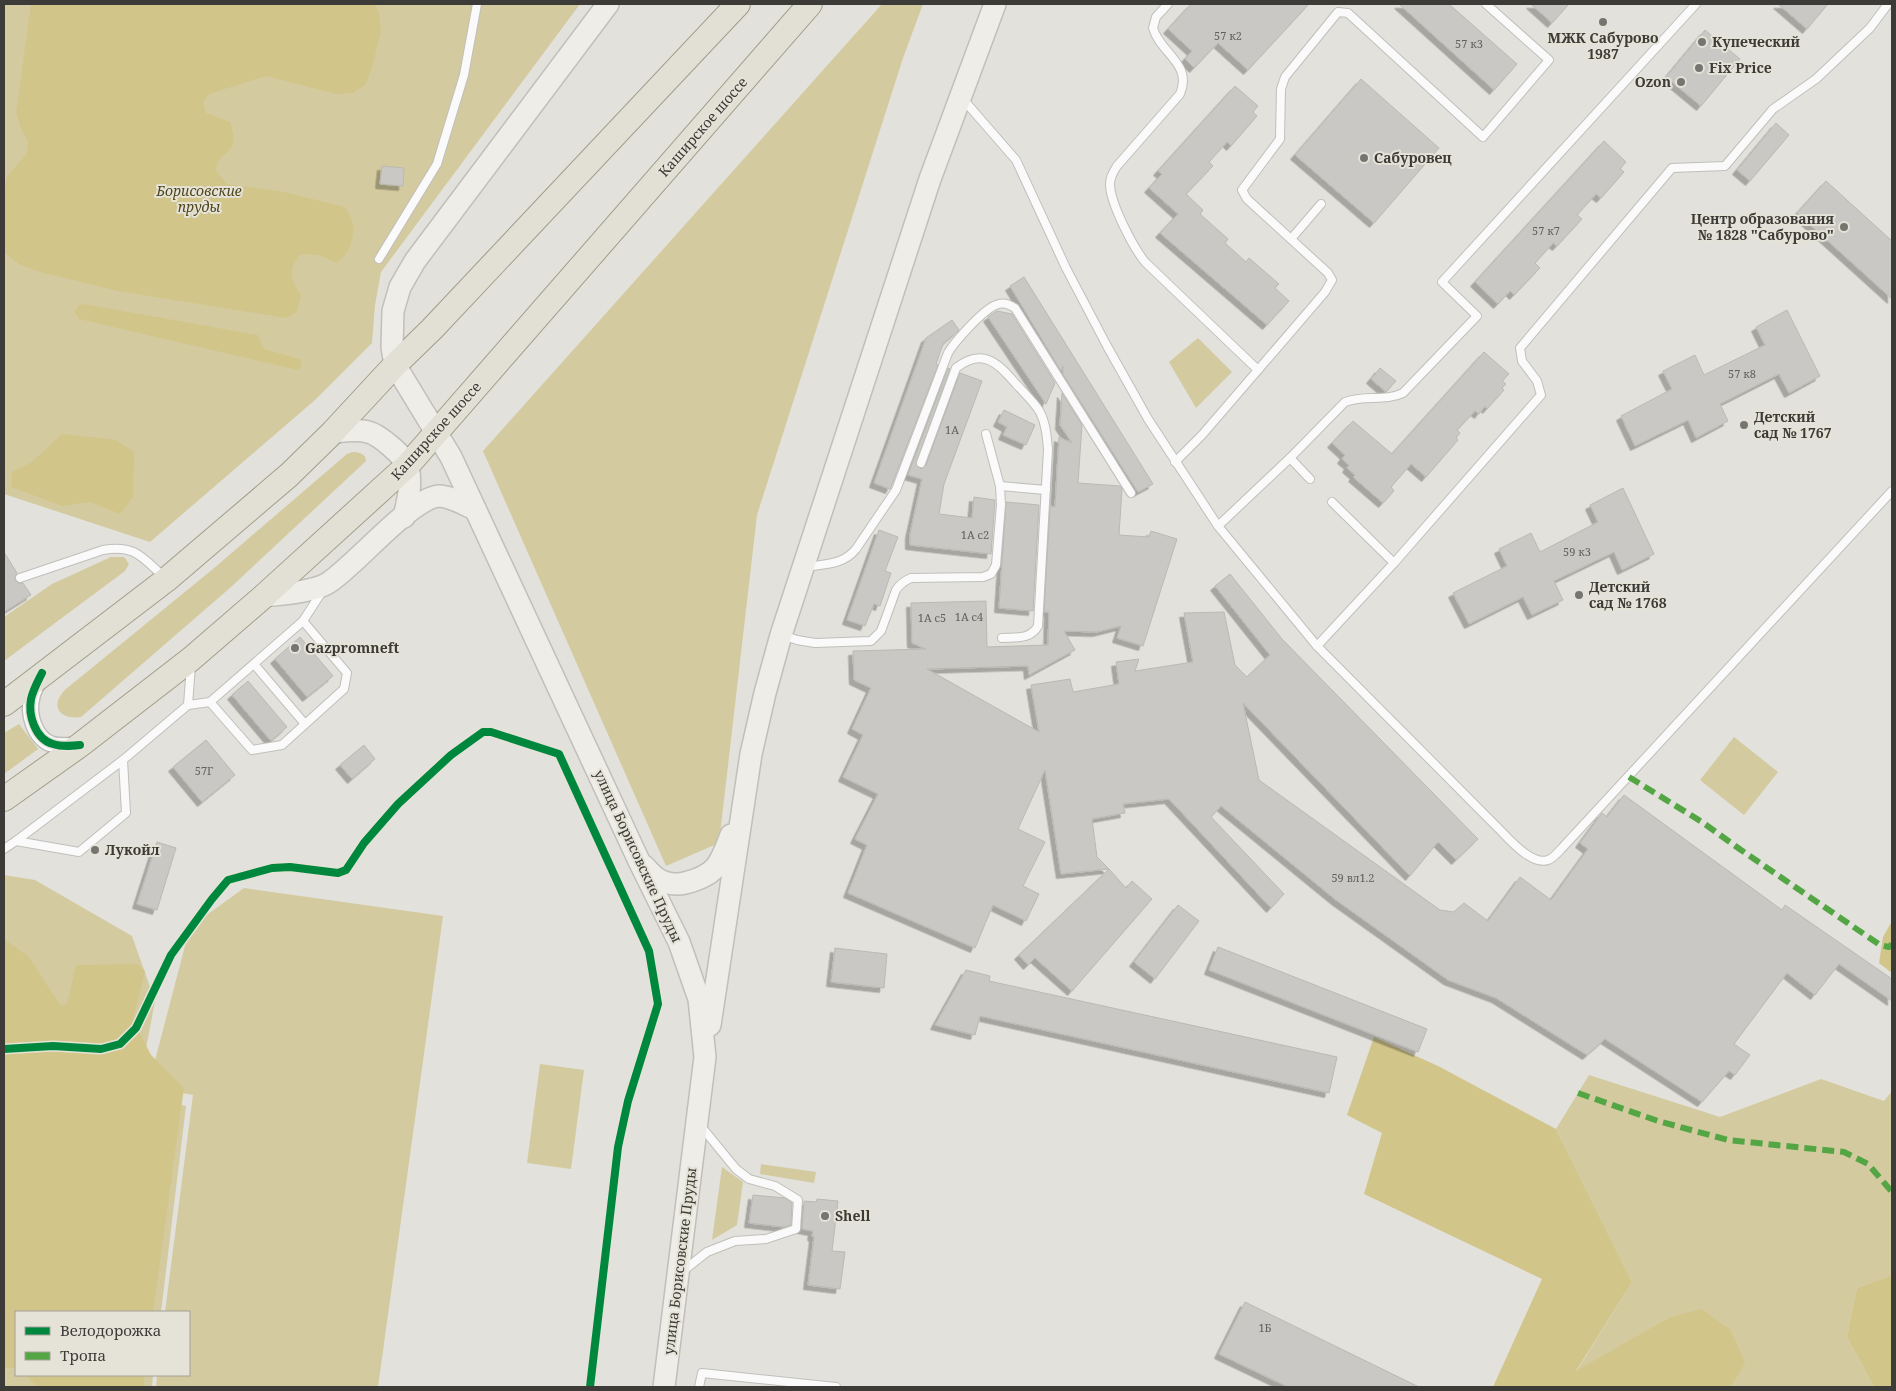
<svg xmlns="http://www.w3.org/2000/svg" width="1896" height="1391" font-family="'Noto Serif',serif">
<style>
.green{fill:#d4ca9f}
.forest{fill:#d2c58a}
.building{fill:#c9c8c4;stroke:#bab9b4;filter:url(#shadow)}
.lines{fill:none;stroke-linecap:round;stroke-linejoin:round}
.service-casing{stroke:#c0bfbb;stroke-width:10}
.minor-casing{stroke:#c0bfbb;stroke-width:18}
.secondary-casing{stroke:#c0bfbb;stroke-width:24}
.primary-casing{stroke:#a19d89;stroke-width:26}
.service{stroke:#fbfafa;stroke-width:8}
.minor{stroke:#fbfafa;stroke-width:15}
.secondary{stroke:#eeede8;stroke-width:21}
.primary{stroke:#e2e0d5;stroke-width:24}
.quiet{stroke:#54a645;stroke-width:6;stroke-dasharray:12 6;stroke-linecap:butt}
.cycleway-casing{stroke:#e5e3d8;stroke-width:11}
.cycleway{stroke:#00873e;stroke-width:8}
.poi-dot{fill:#767570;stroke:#e5e3d8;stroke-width:2}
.labels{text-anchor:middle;stroke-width:4;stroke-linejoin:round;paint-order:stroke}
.number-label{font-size:11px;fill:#62605c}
.poi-label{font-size:14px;font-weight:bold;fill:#3c3b37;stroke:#e5e3d8;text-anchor:start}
.street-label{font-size:14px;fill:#3c3b37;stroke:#e5e3d8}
.park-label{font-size:14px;font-style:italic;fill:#50461c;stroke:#e5e3d8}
</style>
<defs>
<filter id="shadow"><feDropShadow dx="-4.5" dy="4.5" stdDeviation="0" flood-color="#0004"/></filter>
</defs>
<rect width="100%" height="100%" fill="#e2e1db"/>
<g class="green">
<path d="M4 4H580L381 272 375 305 372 343 315 400 150 542 4 494Z"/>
<path d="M882 4H923L903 58 757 515 719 843 666 866 483 451Z"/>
<path d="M1198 338 1232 372 1196 408 1169 362Z"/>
<path d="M353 452C359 452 366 454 366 461L231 587 81 717C59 720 49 705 66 689L213 569 347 454Z"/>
<path d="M111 557H124L129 564 125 571 4 661V617L52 584Z"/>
<path d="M19 724 38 749 4 774V733Z"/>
<path d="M1734 737 1778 772 1744 815 1700 780Z"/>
<path d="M4 875 35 880 132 936 155 1001 137 1096 186 1106 161 1312H16V1375H153L152 1387H4Z"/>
<path d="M244 888 443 916 378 1387H156L157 1375H189V1312H165L193 1095 148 1087 190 927Z"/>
<path d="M540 1064 584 1070 571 1169 527 1163Z"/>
<path d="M1589 1075 1720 1117 1821 1079 1884 1101 1892 1091V1275L1857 1288 1847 1337 1874 1387H1731L1744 1363 1731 1330 1668 1318 1576 1372 1632 1282 1556 1129Z"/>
<path d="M761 1164 816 1172 814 1183 760 1174Z"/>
<path d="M722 1167 743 1182 737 1225 712 1240Z"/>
</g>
<g class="forest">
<path d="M31 4H375L379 13 381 32 372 67 366 84 353 93 336 94 266 76 209 94 203 102 206 113 230 122C242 158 218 148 216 171L227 184 284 192 345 207C348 213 353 220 353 226 354 241 348 255 337 263L319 255 301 254C286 272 291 278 301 296L297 312 286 318 118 291 40 272 19 264 4 252V192L7 177 27 153 28 142 21 129 16 112Z"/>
<path d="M84 304 258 335 264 349 300 359 302 366 298 370 79 319 75 312 78 306Z"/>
<path d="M62 434 116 440 134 452 133 497 120 514 90 502 62 506 11 487 12 472 32 462Z"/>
<path d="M1892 921V973L1879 963 1883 937Z"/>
<path d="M4 939 29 957 60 1005 67 1004 76 965 138 964 145 971 133 1020 151 1055 184 1088 153 1312H16V1368H4Z"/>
<path d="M1374 1037 1438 1066 1556 1129 1632 1282 1576 1371 1668 1318 1701 1309 1731 1330 1745 1363 1731 1387H1493L1542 1279 1364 1194 1382 1133 1347 1115Z"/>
<path d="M1892 1275V1387H1874L1847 1337 1857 1288Z"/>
<path d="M26 1375H145L143 1387H37Z"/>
</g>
<g class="building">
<path d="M1191 4H1309L1248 70 1218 43 1194 68 1185 59 1192 51 1168 29Z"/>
<path d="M1399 4H1449L1517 64 1494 90Z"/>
<path d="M1531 4H1569L1552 23Z"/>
<path d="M1778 4H1828L1807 29Z"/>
<path d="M1705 30 1740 59 1701 106 1666 77Z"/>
<path d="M1361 79 1439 148 1374 223 1295 155Z"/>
<path d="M1235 86 1258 106 1253 112 1257 116 1231 146 1227 142 1209 162 1213 166 1186 194 1203 210 1200 214 1228 239 1225 243 1246 262 1249 258 1279 284 1275 288 1289 301 1267 325 1160 233 1178 214 1149 188 1162 174 1158 171Z"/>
<path d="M1776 123 1789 135 1750 181 1737 170Z"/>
<path d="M1604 141 1626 162 1620 169 1624 172 1601 198 1596 194 1577 215 1582 219 1557 246 1553 243 1535 263 1540 268 1514 295 1510 291 1498 304 1475 282Z"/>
<path d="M382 166 404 168 403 186 380 184Z"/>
<path d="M1826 181 1892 241V299L1797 213Z"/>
<path d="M1024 277 1153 484 1138 492 1063 374V366L1061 371 1010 286Z"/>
<path d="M1787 310 1820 376 1789 393 1779 374 1720 404 1728 421 1696 438 1688 420 1635 446 1621 416 1672 389 1663 371 1695 355 1704 375 1765 345 1756 327Z"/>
<path d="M997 311 1012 314 1055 383 1046 404 988 317Z"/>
<path d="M952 320 959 330 943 344 936 364 938 365 891 487 890 489 874 483 926 338Z"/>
<path d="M1484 352 1509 374 1502 381 1506 384 1502 388 1504 390 1487 409 1485 406 1479 414 1475 411 1457 430 1460 433 1456 438 1458 440 1426 477 1411 464 1391 487 1394 491 1383 503 1353 477 1355 475 1347 468 1349 465 1342 459 1345 455 1332 443 1353 421 1392 454Z"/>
<path d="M948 368 950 369 916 464 921 469 926 465 960 373 982 381 944 484 939 514 972 518 974 497 995 500 991 554 910 545V534L922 479 908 475Z"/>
<path d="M1380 368 1396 381 1386 392 1371 379Z"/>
<path d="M1062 393 1082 425 1078 483 1120 486 1122 489 1119 535 1149 537 1151 531 1177 539 1143 646 1117 638 1121 626 1097 632 1064 631 1075 650 1029 675 1028 666 927 669 1039 732 1031 685 1070 679 1073 692 1119 684 1116 662 1139 659 1135 671 1193 662 1184 613 1224 612 1235 665 1247 677 1270 655 1215 586 1230 574 1282 639 1478 839 1456 860 1438 842 1410 876 1243 703 1259 780 1440 910 1454 912 1464 903 1488 921 1520 877 1551 900 1588 849 1580 843 1602 813 1607 817 1624 795 1782 910 1785 905 1892 979V1001L1839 964 1815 995 1787 973 1734 1044 1750 1055 1735 1075 1729 1071 1702 1102 1605 1039 1587 1055 1496 998 1448 980 1336 900 1221 806 1211 817 1284 894 1271 908 1169 799 1123 804 1125 813 1092 819 1097 857 1109 869 1061 874 1045 770 1018 829 1045 842 1023 886 1039 894 1026 921 993 905 975 948 848 893 867 845 855 839 878 794 843 777 863 735 852 729 871 688 854 680 853 651 926 649 912 643 911 603 986 601 987 647 1048 645 1049 612H1044L1050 506 1055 507 1059 437 1072 443 1060 425Z"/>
<path d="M1004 410 1035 425 1026 445 1003 435 1007 427 998 422Z"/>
<path d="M1623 488 1654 554 1622 570 1614 552 1554 581 1563 600 1532 615 1523 597 1469 624 1453 593 1507 566 1499 549 1531 533 1540 552 1598 522 1590 505Z"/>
<path d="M1006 502 1039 505 1033 611 999 608Z"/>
<path d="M879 530 898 537 885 571 891 573 880 606 874 604 865 626 847 620Z"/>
<path d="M4 552 17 573 15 576V580L18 583H23L31 595 4 612Z"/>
<path d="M300 637 333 676 307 697 275 659Z"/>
<path d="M248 681 287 727 271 741 232 695Z"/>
<path d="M206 740 235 775 202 802 173 767Z"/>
<path d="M364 745 375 759 352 779 340 765Z"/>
<path d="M157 842 176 848 157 910 137 904Z"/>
<path d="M1109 869 1126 888 1132 881 1152 899 1072 991 1035 958 1028 965 1019 955Z"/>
<path d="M1178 905 1199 921 1155 979 1134 962Z"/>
<path d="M1218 947 1427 1029 1418 1052 1209 970Z"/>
<path d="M835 948 887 954 884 988 831 982Z"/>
<path d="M966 970 990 976 989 981 1337 1057 1329 1093 980 1016 975 1035 935 1025Z"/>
<path d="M753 1195 785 1198 792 1203 791 1225 784 1227 749 1223Z"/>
<path d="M817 1199 838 1201 832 1251 845 1252 840 1289 808 1285 814 1237 812 1236 813 1231 802 1229 804 1201 816 1202Z"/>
<path d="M1245 1302 1419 1387H1288L1219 1354Z"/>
</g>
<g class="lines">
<defs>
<g id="service">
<path d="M1168 4 1156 17 1153 28C1160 53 1193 64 1180 94L1117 166C1113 172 1110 177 1110 184 1110 203 1133 247 1145 262L1258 370 1325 292 1332 280 1328 273 1247 199 1242 190 1280 139 1281 89 1285 77 1338 12 1348 13 1483 137 1549 60 1486 4"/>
<path d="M962 98 1016 160 1066 268 1107 346 1148 419 1218 526 1317 646 1499 829C1509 839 1532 866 1548 860 1554 858 1559 851 1563 847L1892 491"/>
<path d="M1291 239 1321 204"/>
<path d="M379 259 437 164 464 75 477 4"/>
<path d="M1290 458 1310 479"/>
<path d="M1175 462 1202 435 1258 370"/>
<path d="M921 463 956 368C984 346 999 365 1017 385 1025 394 1034 402 1040 412 1046 424 1047 437 1048 450L1038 626C1030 640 1016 637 1002 638"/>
<path d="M1000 486 1046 490"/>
<path d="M1332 502 1394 563"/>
<path d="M1218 526 1290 458 1345 402C1364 394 1385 402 1403 393L1477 316 1442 282 1696 4"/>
<path d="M806 567C825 564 843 565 856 549L896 490 948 353C955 341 984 309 996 305 1002 302 1009 304 1015 308L1131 493"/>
<path d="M20 578 103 550C135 544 143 558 165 578"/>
<path d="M782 635 797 640 815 643 871 641 881 631 896 590C900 584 904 581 911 578L983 577 991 574 996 565 1001 505 1000 486 986 434"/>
<path d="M1317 646 1394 563 1541 395 1537 381 1522 361 1520 348 1672 168 1725 166 1773 109 1816 79 1870 28 1888 4"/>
<path d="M254 664 305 724"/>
<path d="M210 702 252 750 282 745 344 689 347 673 303 621"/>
<path d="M188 705 210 702 303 621 323 590"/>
<path d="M16 841 123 760"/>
<path d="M4 849 16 841 79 852 126 813 123 760 188 705 191 665"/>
<path d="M683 1271 707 1252 735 1241 766 1239 796 1229 798 1200 775 1186 749 1179 736 1169 700 1125"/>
<path d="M699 1387 702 1373 836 1387"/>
</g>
<path id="minor" d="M39 679C37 685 33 691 32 697 27 714 35 738 51 744 60 747 70 746 79 745"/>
<g id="secondary">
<path d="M608 4 415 261 400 287 393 311 392 347 395 365 451 457 639 861 679 942 699 999 705 1057 664 1387"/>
<path d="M333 432C345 431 357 429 368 432 378 434 406 457 408 467 412 484 408 500 404 517"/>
<path d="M264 596C280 594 314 592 328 583 354 567 411 498 439 496 450 496 465 505 475 509"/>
<path d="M644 866C648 870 653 876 658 879 665 884 677 885 685 883 717 875 720 864 731 835"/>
<path d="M710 1025 751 754 765 693 781 635 930 179 995 4"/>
</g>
<g id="primary">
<path d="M4 704 166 580 289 475 333 432 395 365 432 329 738 4"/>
<path d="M4 799 80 745 191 659 264 596 408 465 810 4"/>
</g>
</defs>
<use href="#service" class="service-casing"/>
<use href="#minor" class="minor-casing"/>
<use href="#secondary" class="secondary-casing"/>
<use href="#primary" class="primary-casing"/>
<use href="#service" class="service"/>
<use href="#minor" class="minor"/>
<use href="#secondary" class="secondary"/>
<use href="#primary" class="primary"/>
<g class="quiet">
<path d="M1629 777 1702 822 1741 850 1880 945 1889 947 1892 944"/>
<path d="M1578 1093 1658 1121 1728 1140 1844 1152 1868 1164 1892 1192"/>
</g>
<defs>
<g id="cycleway">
<path d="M42 673C38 681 33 690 31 699 28 715 35 739 53 744 62 747 71 746 80 745"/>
<path d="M4 1049 53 1046 101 1049 120 1044 136 1028 171 955 212 899 228 880 272 868 290 867 338 873 346 870 364 843 398 804 451 755 483 732H491L559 754 649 951 658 1004 628 1101 618 1147 590 1387"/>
</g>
</defs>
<use href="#cycleway" class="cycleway-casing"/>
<use href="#cycleway" class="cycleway"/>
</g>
<g class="poi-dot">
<circle cx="1603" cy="22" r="5"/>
<circle cx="1702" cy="42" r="5"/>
<circle cx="1699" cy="68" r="5"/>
<circle cx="1681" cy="82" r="5"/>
<circle cx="1364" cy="158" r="5"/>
<circle cx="1844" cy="227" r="5"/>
<circle cx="1744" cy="425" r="5"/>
<circle cx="1579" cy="595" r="5"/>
<circle cx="295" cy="648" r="5"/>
<circle cx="95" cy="850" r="5"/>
<circle cx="825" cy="1216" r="5"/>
</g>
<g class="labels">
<g class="number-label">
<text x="1228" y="40">57 к2</text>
<text x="1469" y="48">57 к3</text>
<text x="1546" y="235">57 к7</text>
<text x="1742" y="378">57 к8</text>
<text x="952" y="434">1А</text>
<text x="975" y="539">1А с2</text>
<text x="1577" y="556">59 к3</text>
<text x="969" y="621">1А с4</text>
<text x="932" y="622">1А с5</text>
<text x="204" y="775">57Г</text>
<text x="1353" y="882">59 вл1.2</text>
<text x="1265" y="1332">1Б</text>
</g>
<g class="poi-label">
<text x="1603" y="43" text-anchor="middle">МЖК Сабурово<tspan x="1603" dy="16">1987</tspan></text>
<text x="1712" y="47">Купеческий</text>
<text x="1709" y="73">Fix Price</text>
<text x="1671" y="87" text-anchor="end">Ozon</text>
<text x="1374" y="163">Сабуровец</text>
<text x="1834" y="224" text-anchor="end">Центр образования<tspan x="1834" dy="16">№ 1828 "Сабурово"</tspan></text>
<text x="1754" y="422">Детский<tspan x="1754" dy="16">сад № 1767</tspan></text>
<text x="1589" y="592">Детский<tspan x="1589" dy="16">сад № 1768</tspan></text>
<text x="305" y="653">Gazpromneft</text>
<text x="105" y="855">Лукойл</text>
<text x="835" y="1221">Shell</text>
</g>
<g class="street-label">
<text transform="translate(703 127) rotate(-49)" y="5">Каширское шоссе</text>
<text transform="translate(436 431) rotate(-48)" y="5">Каширское шоссе</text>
<text transform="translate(638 856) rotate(65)" y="5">улица Борисовские Пруды</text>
<text transform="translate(680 1261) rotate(-83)" y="5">улица Борисовские Пруды</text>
</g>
<g class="park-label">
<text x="199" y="196">Борисовские<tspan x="199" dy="16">пруды</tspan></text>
</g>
</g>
<rect width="1896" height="1391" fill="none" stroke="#3c3b37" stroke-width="10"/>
<rect x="15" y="1311" width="175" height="65" fill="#e5e3d8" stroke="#a1a098"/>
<rect x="25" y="1327" width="25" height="8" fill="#00873e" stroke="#a1a098"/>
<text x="60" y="1336" font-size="15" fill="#3c3b37">Велодорожка</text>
<rect x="25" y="1352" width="25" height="8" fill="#54a645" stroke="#a1a098"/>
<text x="60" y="1361" font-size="15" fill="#3c3b37">Тропа</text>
</svg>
